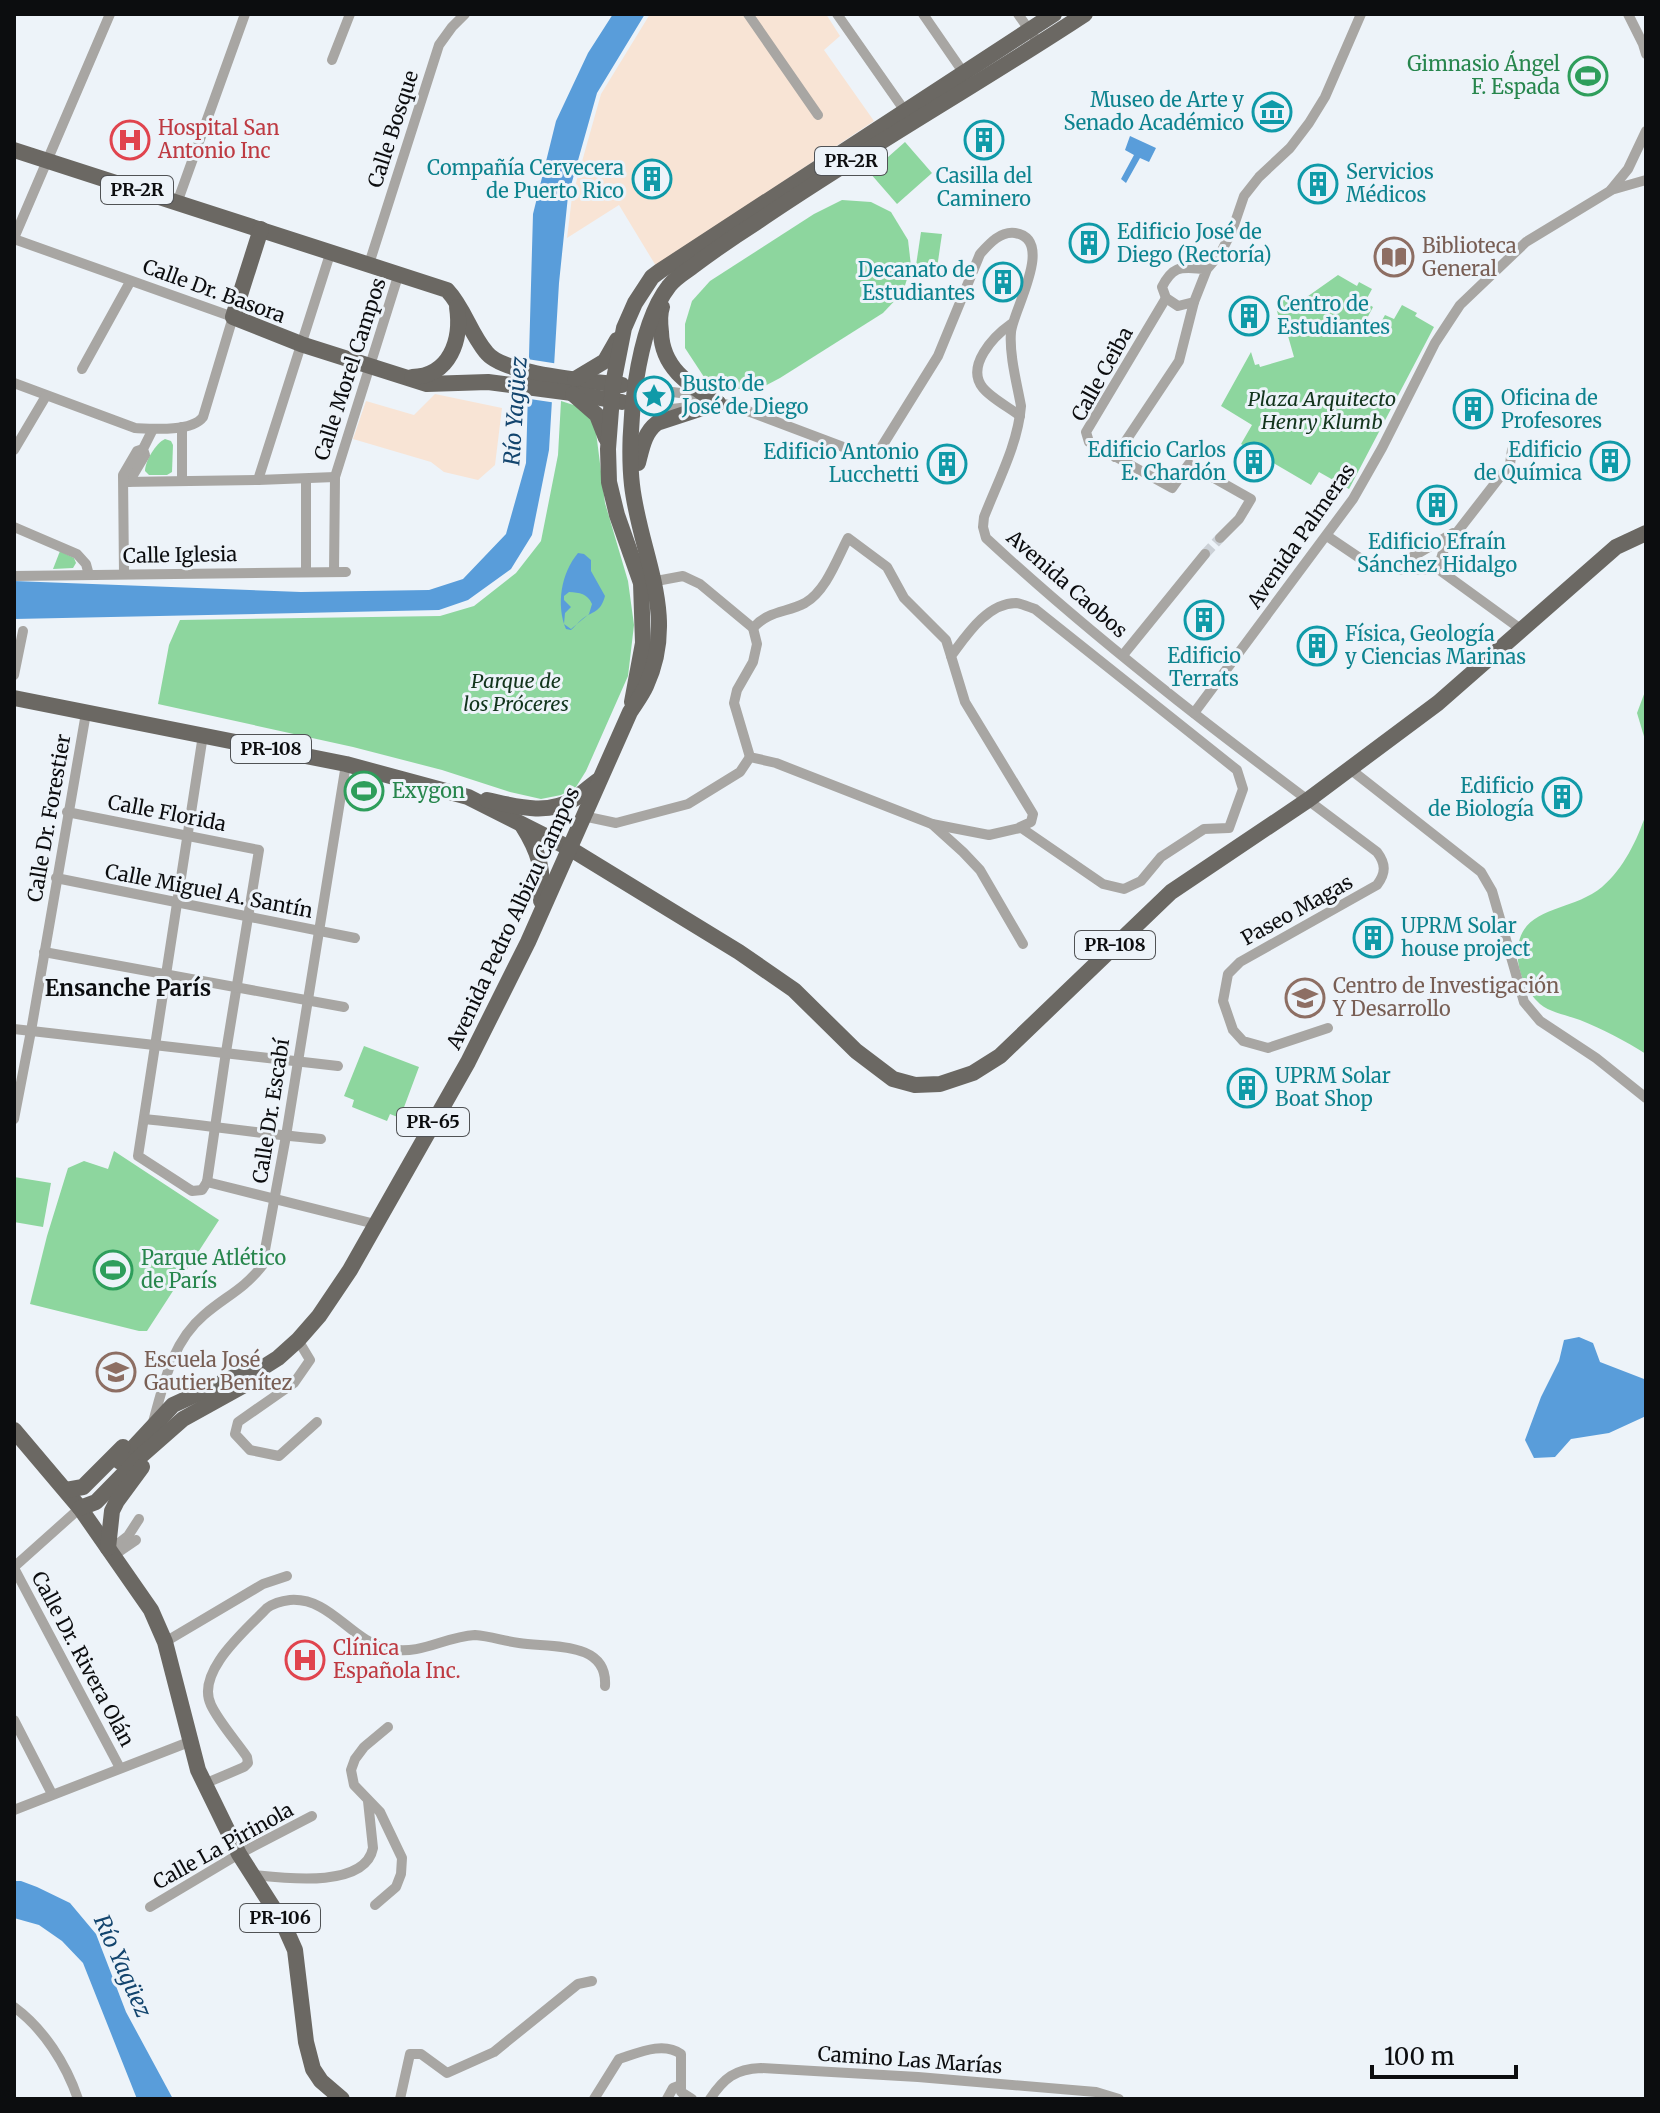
<svg xmlns="http://www.w3.org/2000/svg" width="1660" height="2113" font-family="Merriweather,serif">
<style>
.industrial{fill:#f8e4d5}
.green{fill:#8dd69e}
.water{fill:#599dda;fill-rule:evenodd}
.pier{fill:#edf3f9}
.lines{fill:none;stroke-linecap:round;stroke-linejoin:round}
.minor-tunnel{stroke:#cbd0d6;stroke-width:10;stroke-dasharray:10 5;stroke-linecap:butt}
.minor{stroke:#a8a6a3;stroke-width:10}
.primary{stroke:#6b6863;stroke-width:16}
.labels{text-anchor:middle;stroke-width:6;stroke-linejoin:round;paint-order:stroke}
.shield{fill:#edf3f9;stroke:#505255;stroke-width:2}
.shield-label{font-size:18px;font-weight:bold;fill:#0c0d0f}
.leisure-label{font-size:20px;fill:#27864d;stroke:#edf3f9;text-anchor:start}
.culture-label{font-size:20px;fill:#0d838f;stroke:#edf3f9;text-anchor:start}
.health-label{font-size:20px;fill:#be3a42;stroke:#edf3f9;text-anchor:start}
.street-label{font-size:20px;fill:#0c0d0f;stroke:#edf3f9}
.education-label{font-size:20px;fill:#785e54;stroke:#edf3f9;text-anchor:start}
.park-label{font-size:20px;font-style:italic;fill:#12341c;stroke:#edf3f9}
.water-label{font-size:22px;font-style:italic;fill:#13456e;stroke:#edf3f9}
.neighbourhood-label{font-size:22px;font-weight:bold;fill:#0c0d0f;stroke:#edf3f9}
</style>
<rect width="100%" height="100%" fill="#edf3f9"/>
<g class="industrial">
<path d="M650 14H826L840 36 824 50 874 121 656 266 619 205 567 238 572 197 601 94Z"/>
<path d="M435 394 502 408 495 465 478 480 444 472 431 462 353 439 366 401 414 415Z"/>
</g>
<g class="green">
<path d="M905 142 932 173 897 204 870 173Z"/>
<path d="M842 200 871 202 891 212 908 240 911 266 903 292 883 313 780 378 759 389H733L704 377 685 348V324L692 301 710 281 814 214Z"/>
<path d="M921 232 942 234 936 275 915 272Z"/>
<path d="M1338 275 1357 286 1359 282 1372 289 1365 302 1373 307 1364 324 1376 331 1385 315 1394 319 1402 305 1417 313 1415 316 1434 327 1349 489 1319 472 1311 485 1241 444 1252 425 1221 406 1251 352 1255 365 1259 364 1260 367 1294 357 1286 329 1282 330 1276 307 1281 298 1294 306Z"/>
<path d="M561 401 583 408 595 424 605 503 628 581 634 625 628 676 586 771 576 787 561 795 541 799 510 792 442 770 353 747 158 704 169 645 180 620 440 616 474 606 516 573 541 541 558 455Z"/>
<path d="M165 439 171 441 173 445 172 472 167 475H149L145 471C145 461 156 443 165 439Z"/>
<path d="M60 551 74 558 76 563 73 568 53 569Z"/>
<path d="M1646 689V743L1637 713Z"/>
<path d="M1646 814V1054C1626 1041 1602 1029 1580 1020 1567 1015 1551 1013 1540 1004 1528 993 1520 978 1518 961 1513 904 1568 915 1602 887 1624 868 1637 840 1646 814Z"/>
<path d="M364 1046 419 1067 400 1118 390 1114 387 1121 352 1107 354 1100 344 1096Z"/>
<path d="M114 1151 219 1220 147 1331H139L30 1304 47 1236 68 1168 84 1161 108 1169Z"/>
<path d="M14 1177 51 1183 43 1227 14 1222Z"/>
</g>
<g class="water">
<path d="M613 14H645L597 93 568 196 559 283 549 450 532 535 511 569 468 600 439 610 14 619V581L301 592 429 590 463 579 506 534 526 463 533 214 556 121 588 53Z"/>
<path d="M1130 136 1156 148 1149 162 1140 158 1126 183 1121 179 1134 155 1125 150Z"/>
<path d="M578 553 584 554 591 560V571L605 596C600 614 593 610 581 620 577 623 575 627 571 630L566 629C556 605 561 573 578 553ZM569 592C580 593 587 593 592 604L589 614 571 629 564 624 565 613 571 607 564 600V596Z"/>
<path d="M1579 1337 1593 1343 1600 1362 1644 1379 1646 1383V1416L1609 1433 1571 1439 1555 1457 1534 1458 1525 1440 1541 1397 1559 1361 1564 1340Z"/>
<path d="M14 1881H21L37 1887 70 1903 96 1934 126 2012 173 2099H137L83 1963 62 1941 39 1925 14 1918Z"/>
</g>
<path class="pier" d="M527 359 559 364 557 403 523 398Z"/>
<g class="lines">
<path class="minor-tunnel" d="M1205 554 1220 538"/>
<g class="minor">
<path d="M748 14 818 115"/>
<path d="M837 14 907 114"/>
<path d="M923 14 963 72"/>
<path d="M1018 14 1039 44"/>
<path d="M1628 14 1643 44 1646 54"/>
<path d="M332 60 350 14"/>
<path d="M1611 190 1646 180"/>
<path d="M177 203 245 14"/>
<path d="M14 238 110 14"/>
<path d="M14 239 233 317 203 417C192 432 153 429 135 428L14 383"/>
<path d="M369 264 439 45 452 27 465 14"/>
<path d="M1207 269C1183 268 1174 263 1162 287L1166 298 1178 306 1194 302 1207 269 1220 254 1232 231 1244 196 1259 177 1290 148 1309 123 1325 97 1361 14"/>
<path d="M1166 298 1086 432 1089 442 1172 488 1189 464 1251 499 1239 519 1220 538"/>
<path d="M1011 324C994 336 965 366 983 388 991 398 1010 408 1020 416"/>
<path d="M82 369 130 282"/>
<path d="M635 387 680 393 737 407 867 456 879 451 938 356 980 254C989 244 1000 231 1015 233 1056 240 1013 310 1011 332 1009 354 1017 384 1021 406 1018 444 998 481 984 517L983 527 986 538C1109 652 1243 752 1377 852 1386 864 1386 873 1377 885L1240 962 1228 974 1223 1001 1233 1030 1243 1041 1268 1048 1328 1028"/>
<path d="M633 404 663 410 689 407"/>
<path d="M14 450 46 396"/>
<path d="M1115 457 1179 361 1194 302"/>
<path d="M306 479V572"/>
<path d="M258 480 331 251"/>
<path d="M182 481V427"/>
<path d="M124 482 258 480 335 477"/>
<path d="M129 482 145 455 143 449 153 429"/>
<path d="M14 527 77 554 86 564 89 575"/>
<path d="M1327 536 1367 563 1395 567 1401 570 1438 569 1522 630"/>
<path d="M1395 567 1453 533"/>
<path d="M1438 569 1444 549 1510 464 1512 450"/>
<path d="M334 572 335 477 399 273"/>
<path d="M124 573 123 475 137 451 143 449"/>
<path d="M14 576 346 572"/>
<path d="M651 582 683 576 700 584 753 628 757 644 753 662 737 690 734 703 750 757 776 763 932 824 963 852 980 870 1023 944"/>
<path d="M753 628C769 610 786 613 805 603 826 591 837 559 848 538L887 567 904 598 946 640 951 656"/>
<path d="M1123 655 1205 554"/>
<path d="M14 675 23 631"/>
<path d="M1194 713 1353 499 1382 448 1435 343 1460 305 1526 242 1610 191 1628 169 1646 131"/>
<path d="M203 735 138 1156 192 1191 202 1190 207 1182"/>
<path d="M1350 769 1481 872 1492 891 1524 1002 1540 1021 1596 1058 1646 1098"/>
<path d="M67 812 259 850 226 1052 207 1182"/>
<path d="M583 816 616 823 688 804 740 772 750 757"/>
<path d="M932 824 989 835 1020 828V827L1031 822 1033 814 965 702 951 656C966 636 987 603 1016 603 1022 604 1029 607 1035 609L1237 770 1243 789 1229 828 1204 829 1161 857 1141 881 1124 889 1103 884 1020 827"/>
<path d="M56 878 355 938"/>
<path d="M44 952 344 1007"/>
<path d="M14 1029 338 1066"/>
<path d="M14 1119 31 1031 86 713"/>
<path d="M144 1119C204 1125 262 1134 321 1139"/>
<path d="M207 1182 375 1224"/>
<path d="M298 1340 310 1360 294 1383 238 1422 235 1434 250 1450 279 1456 317 1422"/>
<path d="M153 1422C164 1383 172 1342 204 1315 226 1296 243 1290 262 1266L286 1136 346 764"/>
<path d="M110 1550 128 1536 139 1519"/>
<path d="M114 1555 136 1540"/>
<path d="M14 1567 80 1508"/>
<path d="M14 1568 120 1768"/>
<path d="M165 1642 263 1584 287 1576"/>
<path d="M14 1720 52 1794"/>
<path d="M204 1784 244 1767 248 1763 247 1757C236 1741 219 1722 211 1705 195 1672 246 1630 267 1608 274 1603 281 1601 290 1600 331 1597 351 1642 389 1649 423 1655 443 1637 475 1635 490 1636 504 1641 519 1643 549 1648 608 1640 605 1686"/>
<path d="M14 1810 189 1742"/>
<path d="M254 1875C283 1878 365 1889 373 1848L368 1801"/>
<path d="M375 1905 396 1887 401 1874 402 1858 380 1812 354 1785 351 1770 355 1759 364 1747 388 1727"/>
<path d="M150 1907 239 1854 312 1816"/>
<path d="M14 2007C44 2029 66 2064 78 2099"/>
<path d="M400 2099 410 2054H421L447 2073 494 2052 578 1984 592 1981"/>
<path d="M594 2099 619 2059C638 2053 663 2041 681 2054V2092L692 2099"/>
<path d="M667 2099 673 2088 681 2085"/>
<path d="M710 2099C724 2078 735 2069 761 2068L918 2077 1096 2092 1119 2099"/>
</g>
<g class="primary">
<path d="M14 150 447 290C464 308 470 333 486 352 503 375 592 381 622 385"/>
<path d="M261 229 233 317 301 344 427 384 488 382 572 393 622 402"/>
<path d="M662 307C659 315 660 323 661 332 662 369 690 385 718 403"/>
<path d="M412 377C450 376 462 340 457 307"/>
<path d="M575 379 605 361 617 340"/>
<path d="M573 394 597 415 606 438"/>
<path d="M638 463C642 448 644 433 657 423L718 403"/>
<path d="M14 698 346 764 468 797 569 848 739 952 794 990 856 1051 893 1079 915 1085 940 1084 973 1073 1000 1056 1171 892 1308 800 1438 703 1616 547 1646 533"/>
<path d="M632 702 643 643 641 583 617 515 609 482 608 449 613 384 624 328 635 303 652 277 660 271 1054 14"/>
<path d="M487 800C515 806 547 816 574 799 582 794 590 786 599 780"/>
<path d="M522 825C539 852 544 869 541 901"/>
<path d="M14 1430 80 1508 151 1610 165 1642 198 1770 239 1854 283 1923 295 1950 306 2042 313 2069 321 2081 342 2099"/>
<path d="M120 1462 173 1405 247 1371 259 1370"/>
<path d="M66 1490 83 1487 123 1447"/>
<path d="M80 1508 96 1502 142 1455 183 1419 248 1383 259 1370 278 1358 298 1340 319 1316 350 1270 468 1062 528 942 630 712C635 704 642 695 646 686 679 615 640 555 632 485 626 432 636 328 669 286 675 278 685 272 692 267 713 251 735 236 757 222 864 149 977 85 1085 14"/>
<path d="M108 1548 112 1511 117 1501 142 1467"/>
</g>
</g>
<defs>
<symbol id="stadium-ring" viewBox="-11 -11 22 22"><circle r="9.5" fill="#edf3f9" stroke="#2e9e5b" stroke-width="1.5"/><path d="M0-5a6.5 5 0 1 0 0 10a6.5 5 0 1 0 0-10ZM-3.5-1.8h7v3.6h-7Z" fill="#2e9e5b"/></symbol>
<symbol id="museum-ring" viewBox="-11 -11 22 22"><circle r="9.5" fill="#edf3f9" stroke="#0f9aa8" stroke-width="1.5"/><path d="M0-6L6-3V-2H-6V-3ZM-5-1h2V3h-2ZM-1-1h2V3h-2ZM3-1h2V3H3ZM-6 4H6V6H-6Z" fill="#0f9aa8"/></symbol>
<symbol id="hospital-ring" viewBox="-11 -11 22 22"><circle r="9.5" fill="#edf3f9" stroke="#e0444e" stroke-width="1.5"/><path d="M-5-5h3v3.5h4V-5h3V5h-3V1.5h-4V5h-3Z" fill="#e0444e"/></symbol>
<symbol id="building-ring" viewBox="-11 -11 22 22"><circle r="9.5" fill="#edf3f9" stroke="#0f9aa8" stroke-width="1.5"/><path d="M-4-6H4V6H1V3H-1V6H-4ZM-2.5-4.3h1.7v1.8h-1.7ZM.8-4.3h1.7v1.8H.8ZM-2.5-1h1.7V.8h-1.7ZM.8-1h1.7V.8H.8Z" fill="#0f9aa8"/></symbol>
<symbol id="library-ring" viewBox="-11 -11 22 22"><circle r="9.5" fill="#edf3f9" stroke="#8d6e63" stroke-width="1.5"/><path d="M-6-4Q-3-5.5-.7-3.5V5Q-3 3-6 4ZM6-4Q3-5.5 .7-3.5V5Q3 3 6 4Z" fill="#8d6e63"/></symbol>
<symbol id="sight-ring" viewBox="-11 -11 22 22"><circle r="9.5" fill="#edf3f9" stroke="#0f9aa8" stroke-width="1.5"/><path d="M0-6L1.8-2.2L6-1.7L2.9 1.2L3.7 5.4L0 3.3L-3.7 5.4L-2.9 1.2L-6-1.7L-1.8-2.2Z" fill="#0f9aa8"/></symbol>
<symbol id="university-ring" viewBox="-11 -11 22 22"><circle r="9.5" fill="#edf3f9" stroke="#8d6e63" stroke-width="1.5"/><path d="M0-5L7-2L0 1L-7-2ZM-4 1L0 2.5L4 1V4Q0 6-4 4Z" fill="#8d6e63"/></symbol>
<symbol id="school-ring" viewBox="-11 -11 22 22"><circle r="9.5" fill="#edf3f9" stroke="#8d6e63" stroke-width="1.5"/><path d="M0-5L7-2L0 1L-7-2ZM-4 1L0 2.5L4 1V4Q0 6-4 4Z" fill="#8d6e63"/></symbol>
</defs>
<g fill-rule="evenodd">
<use href="#stadium-ring" x="1566" y="54" width="44" height="44"/>
<use href="#museum-ring" x="1250" y="90" width="44" height="44"/>
<use href="#hospital-ring" x="108" y="118" width="44" height="44"/>
<use href="#building-ring" x="962" y="118" width="44" height="44"/>
<use href="#building-ring" x="630" y="157" width="44" height="44"/>
<use href="#building-ring" x="1296" y="162" width="44" height="44"/>
<use href="#building-ring" x="1067" y="221" width="44" height="44"/>
<use href="#library-ring" x="1372" y="235" width="44" height="44"/>
<use href="#building-ring" x="981" y="260" width="44" height="44"/>
<use href="#building-ring" x="1227" y="294" width="44" height="44"/>
<use href="#sight-ring" x="632" y="374" width="44" height="44"/>
<use href="#building-ring" x="1451" y="387" width="44" height="44"/>
<use href="#building-ring" x="1588" y="439" width="44" height="44"/>
<use href="#building-ring" x="1232" y="440" width="44" height="44"/>
<use href="#building-ring" x="925" y="442" width="44" height="44"/>
<use href="#building-ring" x="1415" y="483" width="44" height="44"/>
<use href="#building-ring" x="1182" y="598" width="44" height="44"/>
<use href="#building-ring" x="1295" y="624" width="44" height="44"/>
<use href="#stadium-ring" x="342" y="769" width="44" height="44"/>
<use href="#building-ring" x="1540" y="775" width="44" height="44"/>
<use href="#building-ring" x="1351" y="916" width="44" height="44"/>
<use href="#university-ring" x="1283" y="976" width="44" height="44"/>
<use href="#building-ring" x="1225" y="1066" width="44" height="44"/>
<use href="#stadium-ring" x="91" y="1248" width="44" height="44"/>
<use href="#school-ring" x="94" y="1350" width="44" height="44"/>
<use href="#hospital-ring" x="283" y="1638" width="44" height="44"/>
</g>
<g class="labels">
<g class="shield">
<rect x="815" y="147" width="72" height="28" rx="6"/>
<rect x="101" y="176" width="72" height="28" rx="6"/>
<rect x="231" y="735" width="80" height="28" rx="6"/>
<rect x="1075" y="931" width="80" height="28" rx="6"/>
<rect x="397" y="1108" width="72" height="28" rx="6"/>
<rect x="240" y="1904" width="80" height="28" rx="6"/>
</g>
<g class="shield-label">
<text x="851" y="167">PR-2R</text>
<text x="137" y="196">PR-2R</text>
<text x="271" y="755">PR-108</text>
<text x="1115" y="951">PR-108</text>
<text x="433" y="1128">PR-65</text>
<text x="280" y="1924">PR-106</text>
</g>
<g class="leisure-label">
<text x="1560" y="71" text-anchor="end">Gimnasio Ángel<tspan x="1560" dy="23">F. Espada</tspan></text>
<text x="392" y="798">Exygon</text>
<text x="141" y="1265">Parque Atlético<tspan x="141" dy="23">de París</tspan></text>
</g>
<g class="culture-label">
<text x="1244" y="107" text-anchor="end">Museo de Arte y<tspan x="1244" dy="23">Senado Académico</tspan></text>
<text x="624" y="175" text-anchor="end">Compañía Cervecera<tspan x="624" dy="23">de Puerto Rico</tspan></text>
<text x="1346" y="179">Servicios<tspan x="1346" dy="23">Médicos</tspan></text>
<text x="984" y="183" text-anchor="middle">Casilla del<tspan x="984" dy="23">Caminero</tspan></text>
<text x="1117" y="239">Edificio José de<tspan x="1117" dy="23">Diego (Rectoría)</tspan></text>
<text x="975" y="277" text-anchor="end">Decanato de<tspan x="975" dy="23">Estudiantes</tspan></text>
<text x="1277" y="311">Centro de<tspan x="1277" dy="23">Estudiantes</tspan></text>
<text x="682" y="391">Busto de<tspan x="682" dy="23">José de Diego</tspan></text>
<text x="1501" y="405">Oficina de<tspan x="1501" dy="23">Profesores</tspan></text>
<text x="1226" y="457" text-anchor="end">Edificio Carlos<tspan x="1226" dy="23">E. Chardón</tspan></text>
<text x="1582" y="457" text-anchor="end">Edificio<tspan x="1582" dy="23">de Química</tspan></text>
<text x="919" y="459" text-anchor="end">Edificio Antonio<tspan x="919" dy="23">Lucchetti</tspan></text>
<text x="1437" y="549" text-anchor="middle">Edificio Efraín<tspan x="1437" dy="23">Sánchez Hidalgo</tspan></text>
<text x="1345" y="641">Física, Geología<tspan x="1345" dy="23">y Ciencias Marinas</tspan></text>
<text x="1204" y="663" text-anchor="middle">Edificio<tspan x="1204" dy="23">Terrats</tspan></text>
<text x="1534" y="793" text-anchor="end">Edificio<tspan x="1534" dy="23">de Biología</tspan></text>
<text x="1401" y="933">UPRM Solar<tspan x="1401" dy="23">house project</tspan></text>
<text x="1275" y="1083">UPRM Solar<tspan x="1275" dy="23">Boat Shop</tspan></text>
</g>
<g class="health-label">
<text x="158" y="135">Hospital San<tspan x="158" dy="23">Antonio Inc</tspan></text>
<text x="333" y="1655">Clínica<tspan x="333" dy="23">Española Inc.</tspan></text>
</g>
<g class="street-label">
<text transform="translate(393 129) rotate(-72)" y="7">Calle Bosque</text>
<text transform="translate(214 291) rotate(20)" y="7">Calle Dr. Basora</text>
<text transform="translate(350 369) rotate(-72)" y="7">Calle Morel Campos</text>
<text transform="translate(1102 374) rotate(-61)" y="7">Calle Ceiba</text>
<text transform="translate(1301 536) rotate(-55)" y="7">Avenida Palmeras</text>
<text transform="translate(180 555) rotate(-1)" y="7">Calle Iglesia</text>
<text transform="translate(1067 584) rotate(41)" y="7">Avenida Caobos</text>
<text transform="translate(167 813) rotate(11)" y="7">Calle Florida</text>
<text transform="translate(49 818) rotate(-80)" y="7">Calle Dr. Forestier</text>
<text transform="translate(209 891) rotate(11)" y="7">Calle Miguel A. Santín</text>
<text transform="translate(1297 910) rotate(-29)" y="7">Paseo Magas</text>
<text transform="translate(513 918) rotate(-65)" y="7">Avenida Pedro Albizu Campos</text>
<text transform="translate(271 1111) rotate(-81)" y="7">Calle Dr. Escabí</text>
<text transform="translate(83 1659) rotate(62)" y="7">Calle Dr. Rivera Olán</text>
<text transform="translate(223 1846) rotate(-29)" y="7">Calle La Pirinola</text>
<text transform="translate(910 2060) rotate(4)" y="7">Camino Las Marías</text>
</g>
<g class="education-label">
<text x="1422" y="253">Biblioteca<tspan x="1422" dy="23">General</tspan></text>
<text x="1333" y="993">Centro de Investigación<tspan x="1333" dy="23">Y Desarrollo</tspan></text>
<text x="144" y="1367">Escuela José<tspan x="144" dy="23">Gautier Benítez</tspan></text>
</g>
<g class="park-label">
<text x="1322" y="406">Plaza Arquitecto<tspan x="1322" dy="23">Henry Klumb</tspan></text>
<text x="516" y="688">Parque de<tspan x="516" dy="23">los Próceres</tspan></text>
</g>
<g class="water-label">
<text transform="translate(515 411) rotate(-86)" y="8">Río Yagüez</text>
<text transform="translate(123 1966) rotate(66)" y="8">Río Yagüez</text>
</g>
<g class="neighbourhood-label">
<text x="128" y="996">Ensanche París</text>
</g>
</g>
<rect width="1660" height="2113" fill="none" stroke="#0c0d0f" stroke-width="32"/>
<path d="M1372 2065v12h144v-12" fill="none" stroke="#0c0d0f" stroke-width="4"/>
<text x="1384" y="2065" font-size="24" fill="#0c0d0f" stroke="#edf3f9" stroke-width="6" paint-order="stroke">100 m</text>
</svg>
